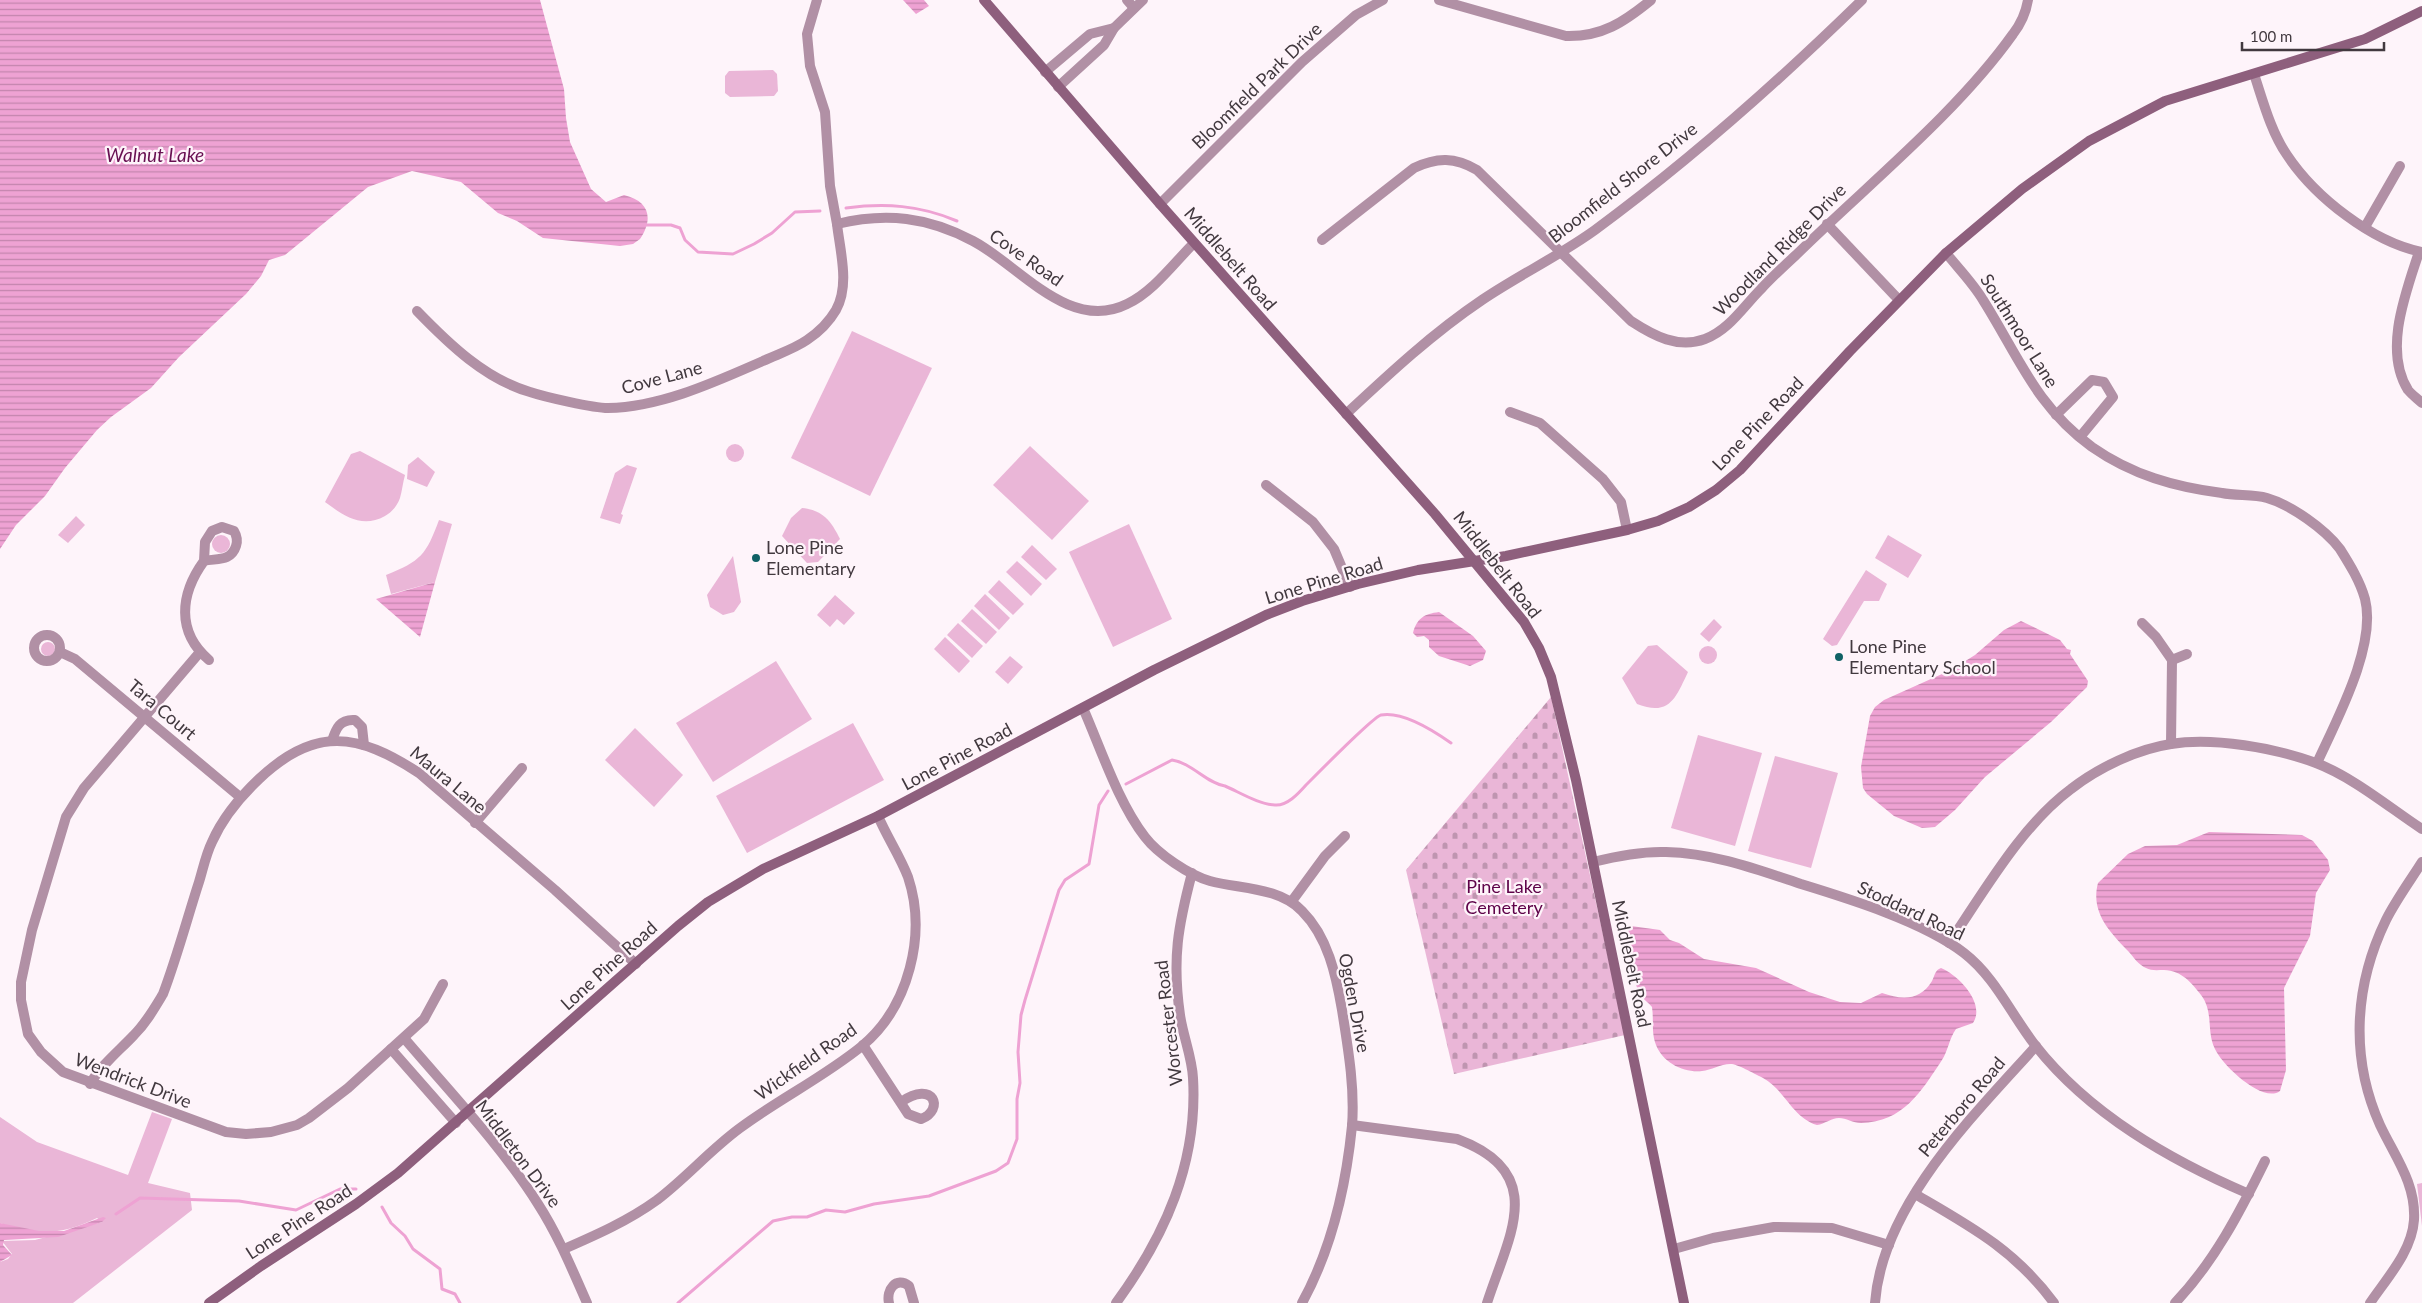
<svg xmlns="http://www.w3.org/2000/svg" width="2422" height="1303" font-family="Lato,sans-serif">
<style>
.green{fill:#eab6d7}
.cemetery{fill:url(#cemetery-stones)}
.water{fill:url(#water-rules)}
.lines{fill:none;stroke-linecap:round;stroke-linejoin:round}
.stream{stroke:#eea2d3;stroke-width:3}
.street{stroke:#b190a5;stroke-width:10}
.secondary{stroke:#8e5f7d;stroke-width:10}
.poi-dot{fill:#106165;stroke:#fef4fa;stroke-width:2}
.labels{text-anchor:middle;stroke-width:4.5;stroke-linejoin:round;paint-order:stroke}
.street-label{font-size:18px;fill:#42393f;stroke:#fef4fa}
.poi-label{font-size:18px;fill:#42393f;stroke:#fef4fa;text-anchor:start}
.park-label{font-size:18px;fill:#5e0249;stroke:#fef4fa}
.water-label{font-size:19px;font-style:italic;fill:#681052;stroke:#fef4fa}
</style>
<defs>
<pattern id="cemetery-stones" width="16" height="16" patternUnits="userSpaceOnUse" patternTransform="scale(1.25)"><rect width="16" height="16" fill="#eab6d7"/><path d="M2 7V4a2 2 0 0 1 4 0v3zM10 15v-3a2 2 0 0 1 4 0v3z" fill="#bf95b0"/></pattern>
<pattern id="water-rules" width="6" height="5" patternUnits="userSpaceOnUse" patternTransform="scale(1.25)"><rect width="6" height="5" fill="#eea2d3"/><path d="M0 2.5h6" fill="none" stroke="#c285ad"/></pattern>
</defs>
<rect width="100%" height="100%" fill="#fef4fa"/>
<g class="green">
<path d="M773 70 777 74 778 91 774 96 730 97 725 93V76L729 71Z"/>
<path d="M852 331 932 368 870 496 791 458Z"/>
<circle cx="735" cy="453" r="9"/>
<path d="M1030 446 1089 501 1052 540 993 485Z"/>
<path d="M360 451 405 475C403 482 402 491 400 498 397 506 392 512 385 516 362 529 344 516 325 502L351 454Z"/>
<path d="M418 457 435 472 427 487 407 479 408 465Z"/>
<path d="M627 465 637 468 621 514 623 515 620 524 600 518 615 473Z"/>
<path d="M802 508C823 510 831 521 840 539L818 562 807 563 782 536 791 518Z"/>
<path d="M76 516 85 525 68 543 58 535Z"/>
<path d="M439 520 452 524 435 582 391 594 386 575C421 561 426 555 439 520Z"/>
<path d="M1129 524 1172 619 1113 647 1069 552Z"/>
<circle cx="221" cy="544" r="9"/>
<path d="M1888 535 1922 555 1908 578 1875 558Z"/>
<path d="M1032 545 1057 569 1046 580 1021 557Z"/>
<path d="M733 556 741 602 734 612 723 615 710 607 707 595Z"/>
<path d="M1017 561 1042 584 1031 596 1006 572Z"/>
<path d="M1866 570 1887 584 1879 601H1864L1837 645 1832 646 1823 639Z"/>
<path d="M999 580 1024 604 1013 615 988 592Z"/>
<path d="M985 594 1010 618 999 630 974 606Z"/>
<path d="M835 595 855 613 844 625 837 619 830 627 817 615Z"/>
<path d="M972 609 997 632 986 644 961 621Z"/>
<path d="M1714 619 1722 627 1709 642 1700 634Z"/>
<path d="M958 623 983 646 972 658 947 635Z"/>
<path d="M945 637 970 661 959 673 934 649Z"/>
<circle cx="48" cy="649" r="7"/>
<path d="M1657 645 1688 672C1676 697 1670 717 1637 704L1622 678 1648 646Z"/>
<circle cx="1708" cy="655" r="9"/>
<path d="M1010 656 1023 667 1008 684 995 672Z"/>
<path d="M776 661 812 719 713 782 676 723Z"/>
<path d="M853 723 884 780 747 853 716 796Z"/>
<path d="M635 728 683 775 654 807 605 760Z"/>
<path d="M1698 735 1762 753 1735 846 1671 828Z"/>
<path d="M1775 756 1838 773 1811 868 1748 851Z"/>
<path d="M152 1112 172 1119 148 1183 190 1193 192 1210 73 1303H0V1262L8 1259 12 1254 2 1241 35 1240 102 1222 97 1218C62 1235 37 1236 0 1223V1117L37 1142 128 1175Z"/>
<path d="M2422 1183V1226L2417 1184Z"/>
</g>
<path class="cemetery" d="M1551 697 1625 1035 1454 1074 1406 870Z"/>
<g class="water">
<path d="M0 0H540L564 89 566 118 570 142 591 189 606 202 624 195C649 201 654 218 640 239L633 244 620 246 543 238 517 221 498 213 461 182 412 171 368 187 285 255 269 260 261 276 246 294 179 357 151 388 111 417 97 430 65 468 45 496 16 525 0 549Z"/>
<path d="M903 0H924L929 6 916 14Z"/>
<path d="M435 582 420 637 376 599Z"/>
<path d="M1439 612 1473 636 1486 651 1483 660 1470 666 1439 656 1429 647V640L1424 636 1417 637 1413 633C1417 618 1424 614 1439 612Z"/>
<path d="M2021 621 2060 640 2067 649 2071 650 2070 654 2088 681 2087 687 2051 722 1985 777 1955 810 1935 827 1922 828 1894 816 1867 794 1863 788 1861 767 1870 716 1875 707 1884 700 1951 670 1975 655 2004 630Z"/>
<path d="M2209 832 2302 835 2313 841 2328 860 2330 870 2316 893 2310 936 2284 988 2286 1070 2280 1091C2263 1104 2222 1065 2215 1049 2206 1031 2214 1012 2201 995 2191 982 2182 971 2164 970 2158 970 2151 971 2146 968 2139 965 2134 958 2129 952 2111 933 2090 913 2098 883L2128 854 2145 846 2177 845Z"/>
<path d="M1631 926 1660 930 1670 940 1679 943 1704 959 1756 968 1809 992 1840 1002 1861 1003 1882 993C1902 1000 1920 1001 1932 981 1935 975 1935 970 1941 968 1958 975 1986 1003 1973 1023L1956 1029C1949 1039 1948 1051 1942 1060 1921 1092 1903 1122 1861 1123 1853 1123 1846 1118 1839 1118 1831 1118 1825 1124 1817 1125 1792 1117 1785 1090 1763 1078 1757 1075 1739 1065 1732 1064 1722 1063 1712 1070 1702 1071 1684 1073 1663 1063 1656 1045 1651 1032 1654 1020 1652 1007 1649 1003 1644 1000 1641 996 1631 978 1627 949 1627 929Z"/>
<path d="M103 1217 106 1218 102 1222 58 1237 4 1240 3 1245 12 1255 0 1262V1223L39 1231H64Z"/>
</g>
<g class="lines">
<g class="stream">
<path d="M846 208C885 203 920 205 957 221"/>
<path d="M645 225H671L680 228 685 240 698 252 733 254 754 244 772 233 795 212 820 211"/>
<path d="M1126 784 1172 760C1192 763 1206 783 1225 786 1239 792 1260 805 1275 805 1287 806 1298 794 1306 785 1316 775 1373 717 1381 715 1403 711 1434 731 1451 743"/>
<path d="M382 1207 391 1223 405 1236 413 1249 440 1269 442 1289 455 1294 460 1303"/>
<path d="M116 1214 140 1198 239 1201 296 1210 340 1189H356"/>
<path d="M678 1303 773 1221 792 1217H807L826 1210 845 1212 874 1204 929 1196 996 1171 1008 1163 1017 1139V1099L1020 1083 1018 1052 1021 1015 1025 1000 1059 890 1065 880 1089 864 1099 805 1108 791"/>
</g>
<g class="street">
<path d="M817 0 807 34 810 66 825 112 830 186 837 224C886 212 928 217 973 241 1019 265 1069 333 1127 304 1153 292 1174 263 1194 243"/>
<path d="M1127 0 1134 8"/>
<path d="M1439 0 1566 36C1602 37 1624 22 1651 0"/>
<path d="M1045 72 1090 34 1114 28"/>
<path d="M2254 74C2263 101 2271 132 2287 155 2315 197 2372 242 2422 252"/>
<path d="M1058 87 1104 45 1114 28 1143 0"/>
<path d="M1160 204 1302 62 1356 15 1383 0"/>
<path d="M1827 224 1899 300"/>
<path d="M2365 227 2400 166"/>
<path d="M1322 240 1414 168C1437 157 1455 157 1477 170L1631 321C1654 336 1678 349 1705 339 1729 330 1743 307 1761 289 1772 277 1784 266 1796 255 1866 186 1956 114 2013 34 2020 25 2026 12 2028 0"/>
<path d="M2419 252C2406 292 2383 350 2408 390 2412 395 2418 399 2422 403"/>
<path d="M1946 253C1958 268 1973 283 1983 300 2019 357 2035 405 2092 447 2132 475 2175 487 2222 493 2236 496 2253 494 2267 498 2291 505 2325 529 2340 549 2350 565 2360 581 2365 599 2377 646 2336 721 2317 763"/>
<path d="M417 311C449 344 485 379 530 392 545 397 593 408 608 408 661 407 715 382 763 361 778 354 794 349 807 340 819 332 829 322 836 310 850 285 840 251 837 224"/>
<path d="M1510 412 1540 423 1603 479 1621 502 1627 530"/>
<path d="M1346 414C1390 373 1433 333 1482 300 1519 275 1559 256 1595 230 1689 161 1778 82 1862 0"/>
<path d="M2056 415 2092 380 2104 382 2113 397 2080 437"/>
<path d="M1266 485 1313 522 1334 549 1350 587"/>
<path d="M204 561 205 542 212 531 222 527 234 531C237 536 238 540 236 546 231 562 216 558 204 561 180 594 176 632 209 660"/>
<path d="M2142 623 2156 637 2172 660 2171 744"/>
<circle cx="47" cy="648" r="13"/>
<path d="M60 652 75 659 240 797"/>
<path d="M200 652 84 788 66 817 32 930 21 982V1000L28 1034 41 1052 63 1072 226 1132 246 1134 271 1132 297 1125 309 1118 348 1088 424 1019 443 984"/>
<path d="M2172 660 2187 654"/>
<path d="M1083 708C1101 749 1118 802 1145 837 1158 854 1189 875 1210 881 1240 889 1279 887 1302 911 1328 937 1336 975 1342 1010 1348 1048 1355 1088 1352 1126 1346 1186 1331 1250 1302 1303"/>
<path d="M332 741C336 728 340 719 355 720L362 727 364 745"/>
<path d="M475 823 522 768"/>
<path d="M1593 862C1617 856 1641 851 1666 852 1713 853 1756 869 1801 884 1850 899 1924 922 1964 953 1995 977 2011 1014 2035 1045 2089 1114 2170 1160 2249 1194"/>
<path d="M1292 901 1325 856 1345 836"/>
<path d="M1949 943C1984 892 2021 826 2071 789 2098 768 2137 749 2171 744 2213 737 2276 748 2316 763 2353 777 2390 808 2422 829"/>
<path d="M404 1038C450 1092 500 1144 538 1204 558 1235 572 1269 587 1303"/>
<path d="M863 1045 908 1114 921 1119C945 1110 934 1079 901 1102"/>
<path d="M391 1049 456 1123"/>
<path d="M90 1084C101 1065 119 1051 134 1035 146 1023 154 1009 163 994 177 957 187 919 199 882 203 869 206 854 212 842 223 817 240 797 259 779 315 726 358 733 419 773L555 890 636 964"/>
<path d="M1352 1125 1457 1139C1549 1173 1509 1235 1487 1303"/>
<path d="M1915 1194C1970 1226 2015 1250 2054 1303"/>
<path d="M564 1249C596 1235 628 1221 657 1200 686 1178 710 1150 740 1128 779 1099 824 1077 862 1046 909 1007 927 934 908 877 900 856 887 837 878 816"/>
<path d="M1674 1249 1713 1238 1774 1227 1832 1228 1889 1245"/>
<path d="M889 1303C886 1290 896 1276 909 1286L914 1303"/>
<path d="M1116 1303C1165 1236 1198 1163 1193 1078 1192 1057 1183 1036 1180 1015 1172 959 1178 926 1192 873"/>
<path d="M1875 1303C1882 1205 1974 1115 2036 1046"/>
<path d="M2175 1303C2214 1262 2240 1212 2265 1161"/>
<path d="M2370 1303C2387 1278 2412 1251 2414 1220 2416 1183 2395 1157 2380 1125 2350 1058 2354 986 2386 920 2396 900 2410 881 2422 862"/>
</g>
<g class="secondary">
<path d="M984 0 1160 204 1435 514 1524 622 1539 648 1551 677 1576 780 1684 1303"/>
<path d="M209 1303 261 1266 356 1204 398 1173 678 926 708 902 763 869 878 816 1154 670 1266 615 1302 601 1358 584 1418 570 1506 556 1627 530 1658 521 1689 507 1716 490 1740 470 1850 351 1946 253 2022 189 2089 141 2165 101 2365 39 2422 11"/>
</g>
</g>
<g class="poi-dot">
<circle cx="756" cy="558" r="5"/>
<circle cx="1839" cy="657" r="5"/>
</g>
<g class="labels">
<g class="street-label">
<text transform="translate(1257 86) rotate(-44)" y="6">Bloomfield Park Drive</text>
<text transform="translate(1623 183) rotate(-38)" y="6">Bloomfield Shore Drive</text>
<text transform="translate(1780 250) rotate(-45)" y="6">Woodland Ridge Drive</text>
<text transform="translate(1026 258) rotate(35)" y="6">Cove Road</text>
<text transform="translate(1230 259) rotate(49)" y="6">Middlebelt Road</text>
<text transform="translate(2019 331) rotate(58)" y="6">Southmoor Lane</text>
<text transform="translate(662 378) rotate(-15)" y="6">Cove Lane</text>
<text transform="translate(1758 424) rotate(-46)" y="6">Lone Pine Road</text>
<text transform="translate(1497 565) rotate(52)" y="6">Middlebelt Road</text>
<text transform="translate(1324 581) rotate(-17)" y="6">Lone Pine Road</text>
<text transform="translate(162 710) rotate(40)" y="6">Tara Court</text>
<text transform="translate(957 757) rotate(-28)" y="6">Lone Pine Road</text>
<text transform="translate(448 780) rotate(40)" y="6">Maura Lane</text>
<text transform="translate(1911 911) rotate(25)" y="6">Stoddard Road</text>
<text transform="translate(1631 964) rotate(78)" y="6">Middlebelt Road</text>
<text transform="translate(609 966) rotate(-42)" y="6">Lone Pine Road</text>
<text transform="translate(1354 1003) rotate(79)" y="6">Ogden Drive</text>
<text transform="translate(1169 1023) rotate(-97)" y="6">Worcester Road</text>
<text transform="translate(806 1062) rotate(-35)" y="6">Wickfield Road</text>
<text transform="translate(133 1081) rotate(21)" y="6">Wendrick Drive</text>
<text transform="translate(1962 1107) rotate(-50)" y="6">Peterboro Road</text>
<text transform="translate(518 1154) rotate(53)" y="6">Middleton Drive</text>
<text transform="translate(299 1222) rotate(-33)" y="6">Lone Pine Road</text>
</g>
<g class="poi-label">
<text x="766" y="554">Lone Pine<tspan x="766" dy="21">Elementary</tspan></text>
<text x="1849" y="653">Lone Pine<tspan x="1849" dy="21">Elementary School</tspan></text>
</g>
<g class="park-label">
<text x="1504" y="893">Pine Lake<tspan x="1504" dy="21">Cemetery</tspan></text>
</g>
<g class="water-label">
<text x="155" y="162">Walnut Lake</text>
</g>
</g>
<path d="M2242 42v8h142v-8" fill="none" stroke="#42393f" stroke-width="2.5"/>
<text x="2250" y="42" font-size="15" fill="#42393f" stroke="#fef4fa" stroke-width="4" paint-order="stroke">100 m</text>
</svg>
